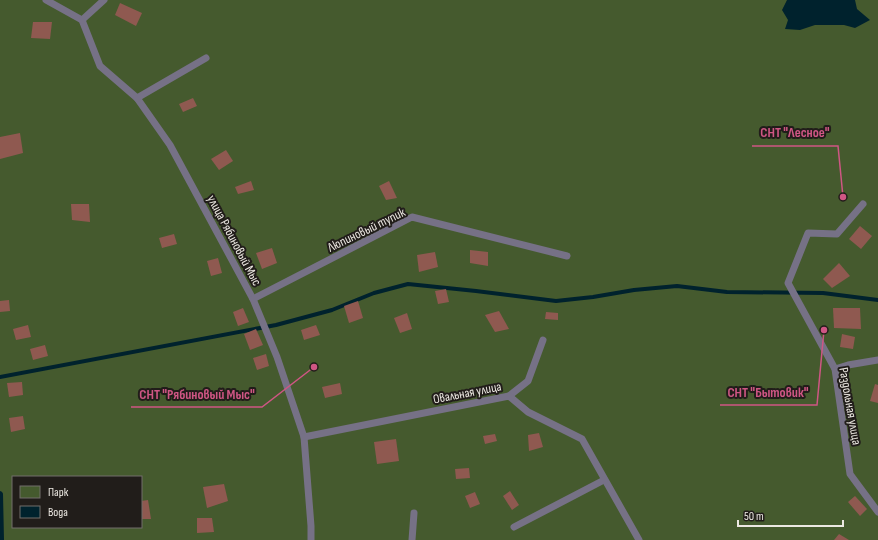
<svg xmlns="http://www.w3.org/2000/svg" width="878" height="540" font-family="'Sofia Sans Condensed',sans-serif">
<style>
.green{fill:#455a2e;fill-rule:evenodd}
.water{fill:#00222d}
.lines{fill:none;stroke-linecap:round;stroke-linejoin:round}
.stream{stroke:#00222d;stroke-width:4}
.building{fill:#8f5950}
.lane{stroke:#767186;stroke-width:7}
.labels{text-anchor:middle;stroke-width:4;stroke-linejoin:round;paint-order:stroke}
.street-label{font-size:13px;fill:#ece8e2;stroke:#211d1a}
.leader{fill:none;stroke:#cf5684;stroke-width:1.5}
.callout-dot{fill:#cf5684;stroke:#211d1a;stroke-width:1.5}
.callout-label{font-size:14px;text-anchor:middle;font-weight:bold;fill:#cf5684;stroke:#211d1a;stroke-width:4;stroke-linejoin:round;paint-order:stroke}
</style>
<rect width="100%" height="100%" fill="#3d352d"/>
<path class="green" d="M0 0H878V540H0ZM13 477H141V527H13Z"/>
<path class="water" d="M787 0H855L857 9 870 20 855 28 844 25H815L800 30 785 29 788 20 782 10Z"/>
<g class="lines">
<g class="stream">
<path d="M0 377 276 325 332 310 374 293 408 284 476 291 556 301 593 297 634 290 677 286 727 292 823 293 878 300"/>
<path d="M0 493 1 494 2 540"/>
</g>
</g>
<g class="building">
<path d="M120 3 142 13 136 26 115 15Z"/>
<path d="M33 22H52L50 39 31 38Z"/>
<path d="M193 98 197 106 183 112 179 104Z"/>
<path d="M20 133 23 153 0 159V137Z"/>
<path d="M226 150 233 161 219 170 211 159Z"/>
<path d="M251 181 254 190 238 194 235 187Z"/>
<path d="M389 181 397 198 386 200 379 186Z"/>
<path d="M71 204H89L90 222 72 220Z"/>
<path d="M860 226 872 236 861 249 849 239Z"/>
<path d="M174 234 177 244 162 248 159 238Z"/>
<path d="M272 248 277 263 262 269 256 253Z"/>
<path d="M470 250 488 252V266L470 263Z"/>
<path d="M435 252 438 267 419 272 417 255Z"/>
<path d="M218 258 222 273 211 276 207 261Z"/>
<path d="M839 263 850 276 832 288 823 279Z"/>
<path d="M446 289 449 302 438 304 435 291Z"/>
<path d="M9 300 10 311 0 312V301Z"/>
<path d="M358 301 363 318 349 323 344 306Z"/>
<path d="M243 308 249 322 238 326 233 312Z"/>
<path d="M833 308H860L861 329 834 328Z"/>
<path d="M499 311 509 329 495 332 485 315Z"/>
<path d="M546 312 558 313V320L545 319Z"/>
<path d="M407 313 412 329 400 333 394 318Z"/>
<path d="M28 325 31 337 16 340 13 329Z"/>
<path d="M316 325 320 335 304 340 301 330Z"/>
<path d="M256 329 263 345 250 350 244 334Z"/>
<path d="M842 334 855 337 853 349 840 347Z"/>
<path d="M45 345 48 356 33 360 30 349Z"/>
<path d="M266 354 269 366 257 370 253 358Z"/>
<path d="M22 382 23 395 9 397 7 383Z"/>
<path d="M340 383 342 394 325 398 322 387Z"/>
<path d="M875 384 878 385V403L870 401Z"/>
<path d="M23 416 25 429 11 432 9 418Z"/>
<path d="M539 433 543 447 529 451 528 435Z"/>
<path d="M495 434 497 441 485 444 483 436Z"/>
<path d="M396 439 399 461 377 464 374 442Z"/>
<path d="M469 468 470 478 456 479 455 469Z"/>
<path d="M224 484 228 501 207 508 203 487Z"/>
<path d="M510 491 519 505 512 510 503 496Z"/>
<path d="M475 492 480 504 470 508 465 496Z"/>
<path d="M855 496 867 509 860 516 848 502Z"/>
<path d="M148 500 151 519H141V501Z"/>
<path d="M197 518H212L214 532 197 533Z"/>
<path d="M839 534 849 540H834Z"/>
</g>
<g class="lines">
<g class="lane">
<path d="M46 0 82 20 100 66 137 98 170 145 253 299 277 357 304 437 311 526V540"/>
<path d="M82 20 104 0"/>
<path d="M137 98 206 58"/>
<path d="M863 204 837 234 808 233 788 283 835 369 850 474 878 512"/>
<path d="M253 299 412 217 567 256"/>
<path d="M835 369 848 365 878 360"/>
<path d="M509 396 528 381 543 340"/>
<path d="M304 437 509 396 528 412 582 439 639 540"/>
<path d="M514 527 604 480"/>
<path d="M412 540 414 513"/>
</g>
</g>
<g class="labels">
<g class="street-label">
<text transform="translate(366 229) rotate(-26)" y="5">Люпиновый тупик</text>
<text transform="translate(235 240) rotate(62)" y="5">улица Рябиновый Мыс</text>
<text transform="translate(467 392) rotate(-11)" y="5">Овальная улица</text>
<text transform="translate(851 406) rotate(80)" y="5">Раздольная улица</text>
</g>
</g>
<path class="leader" d="M843 197L838 146H752M824 330L817 405H720M314 367L262 407H131"/>
<g class="callout-dot">
<circle cx="843" cy="197" r="4"/>
<circle cx="824" cy="330" r="4"/>
<circle cx="314" cy="367" r="4"/>
</g>
<g class="callout-label">
<text x="795" y="137">СНТ "Лесное"</text>
<text x="768" y="397">СНТ "Бытовик"</text>
<text x="197" y="399">СНТ "Рябиновый Мыс"</text>
</g>
<rect x="12" y="476" width="130" height="52" fill="#211d1a" stroke="#726e6a"/>
<rect x="20" y="486" width="20" height="12" fill="#455a2e" stroke="#726e6a"/>
<text x="48" y="496" font-size="12" fill="#ece8e2">Парк</text>
<rect x="20" y="506" width="20" height="12" fill="#00222d" stroke="#726e6a"/>
<text x="48" y="516" font-size="12" fill="#ece8e2">Вода</text>
<path d="M738 520v6h105v-6" fill="none" stroke="#ece8e2" stroke-width="2"/>
<text x="744" y="520" font-size="12" fill="#ece8e2" stroke="#211d1a" stroke-width="3" paint-order="stroke">50 m</text>
</svg>
